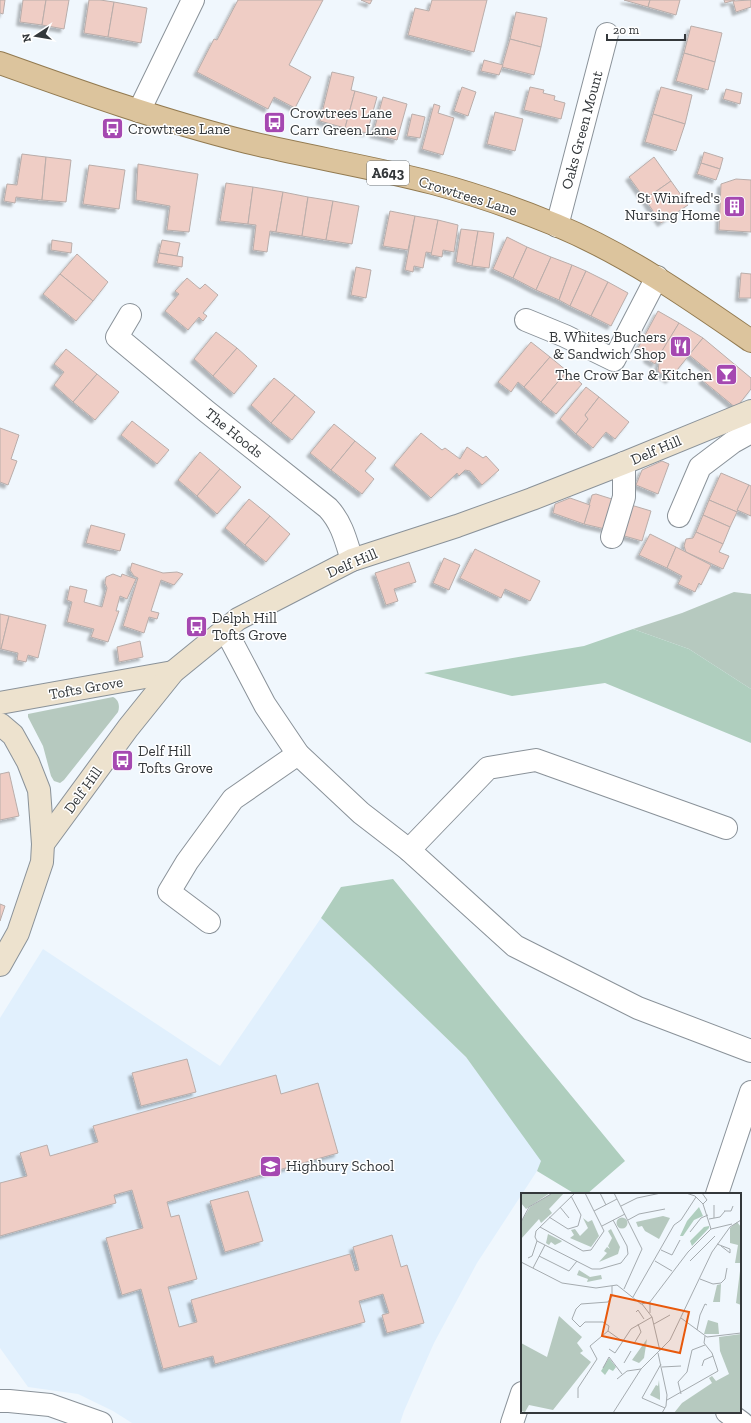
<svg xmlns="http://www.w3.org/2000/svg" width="751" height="1423" font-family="'Zilla Slab',serif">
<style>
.built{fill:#e1f0fd}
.green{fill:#b6c9bf}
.forest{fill:#afcebe}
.building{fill:#efcdc5;stroke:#b9adaa;filter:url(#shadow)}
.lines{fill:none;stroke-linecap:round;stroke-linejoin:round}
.street-casing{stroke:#8a9299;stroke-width:24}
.secondary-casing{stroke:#8a9299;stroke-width:24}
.primary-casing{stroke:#927a50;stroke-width:24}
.street{stroke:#fff;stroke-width:22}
.secondary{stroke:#ede2ce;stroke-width:22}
.primary{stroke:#dcc49d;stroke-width:22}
.labels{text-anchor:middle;stroke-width:3;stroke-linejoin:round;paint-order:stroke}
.shield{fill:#fff;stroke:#717476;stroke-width:1}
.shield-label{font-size:14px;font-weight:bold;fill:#34383b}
.poi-label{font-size:15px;fill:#34383b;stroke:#fff;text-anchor:start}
.street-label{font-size:15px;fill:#34383b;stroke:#fff}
.inset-road{fill:none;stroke:#a5abaf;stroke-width:1}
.view{fill:#e8590c;fill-opacity:0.15;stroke:#e8590c;stroke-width:2}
.inset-edge{fill:none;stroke:#34383b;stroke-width:2}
</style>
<defs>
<filter id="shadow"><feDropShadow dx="-3.5" dy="3.5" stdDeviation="1" flood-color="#0004"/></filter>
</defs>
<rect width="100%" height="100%" fill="#f0f7fd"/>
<path class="built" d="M321 918 369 963 466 1057 542 1161 537 1171 477 1263 434 1343 404 1411 400 1423H132L113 1411 78 1394 28 1387 0 1348V1018L43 949 220 1066Z"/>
<g class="green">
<path d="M734 592 751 594V689L689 649 633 629 682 613Z"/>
<path d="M113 697C119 700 120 706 118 712L64 780 60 783 54 781 51 776 43 746 28 717V714Z"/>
</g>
<g class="forest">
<path d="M633 629 689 649 751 689V743L605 683 512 696 424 673 584 646Z"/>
<path d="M393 879 625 1161 587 1194H575L537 1171 541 1161 466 1057 369 963 321 918 341 887Z"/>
</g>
<g class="building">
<path d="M0 0H5L3 14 0 13Z"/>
<path d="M23 0H46L42 25 20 22Z"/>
<path d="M46 0H69L64 29 42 25Z"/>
<path d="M89 0H100L114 2 108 37 84 33Z"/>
<path d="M238 0H323L289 65 311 77 295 108 274 97 268 109 197 72 214 39 217 40Z"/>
<path d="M361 0H372L370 4Z"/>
<path d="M432 0H487L474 52 408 35 415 8 429 11Z"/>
<path d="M624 0H650L648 7Z"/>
<path d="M650 0H680L676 15 648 7Z"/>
<path d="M724 0H735L725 3Z"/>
<path d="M751 0V7L736 12 733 1Z"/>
<path d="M114 2 147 8 141 43 108 37Z"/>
<path d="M516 12 547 18 541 47 510 39Z"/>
<path d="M691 26 722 33 715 62 684 53Z"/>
<path d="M510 39 541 47 534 75 502 67Z"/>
<path d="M684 53 715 62 708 90 676 81Z"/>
<path d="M484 60 503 65 499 75 481 71Z"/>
<path d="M332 72 354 77 351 90 355 91 345 128 320 121Z"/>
<path d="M462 87 476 92 468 116 454 111Z"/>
<path d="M530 87 544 90 543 93 555 96 554 100 565 103 561 119 524 110Z"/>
<path d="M661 87 692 95 685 124 653 114Z"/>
<path d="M726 89 742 93 740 104 723 99Z"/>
<path d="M355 91 377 97 367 133 345 128Z"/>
<path d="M383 97 407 104 397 140 373 134Z"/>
<path d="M434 104 440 106 438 113 454 118 443 155 422 149Z"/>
<path d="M495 112 523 119 515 151 487 144Z"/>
<path d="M412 114 425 117 420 138 407 136Z"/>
<path d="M653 114 685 124 676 151 645 142Z"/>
<path d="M704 152 723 158 720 169 701 163Z"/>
<path d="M22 154 46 157 42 200 16 197 15 203 4 201 7 184 17 185Z"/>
<path d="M46 157 71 160 66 202 42 200Z"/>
<path d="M654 157 671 181 645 199 629 177Z"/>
<path d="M701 163 720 169 716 180 697 174Z"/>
<path d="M138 164 198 174 189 232 167 230 170 206 136 200Z"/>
<path d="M89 165 125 170 119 209 83 204Z"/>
<path d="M736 179 751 180V232L719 230 721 184Z"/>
<path d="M671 181 688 205 661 223 645 199Z"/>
<path d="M226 183 253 187 248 224 220 221Z"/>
<path d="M253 187 283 192 276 232 270 231 267 252 253 250 256 225 248 224Z"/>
<path d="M283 192 308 197 302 236 276 232Z"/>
<path d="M308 197 333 201 326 240 302 236Z"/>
<path d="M333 201 359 206 352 244 326 240Z"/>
<path d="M390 211 415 216 408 250 383 246Z"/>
<path d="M415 216 438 220 432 253 426 252 423 268 414 266 413 272 405 270Z"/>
<path d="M438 220 458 225 454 252 443 250 442 257 431 255Z"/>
<path d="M461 229 478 231 472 266 456 262Z"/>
<path d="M478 231 494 233 489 268 472 266Z"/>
<path d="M507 237 527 247 513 278 493 269Z"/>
<path d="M52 240 72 243 71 253 51 250Z"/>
<path d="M162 240 180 243 177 256 159 253Z"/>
<path d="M527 247 551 257 536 290 513 278Z"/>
<path d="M159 253 183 257 182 267 157 263Z"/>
<path d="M77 254 108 282 93 301 60 274Z"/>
<path d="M551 257 572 265 559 300 536 290Z"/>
<path d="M572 265 586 271 570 306 559 300Z"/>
<path d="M356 267 371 270 366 298 351 295Z"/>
<path d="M586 271 608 282 591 316 570 306Z"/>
<path d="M741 273 751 274V298H739Z"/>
<path d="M60 274 93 301 76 321 43 294Z"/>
<path d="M187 278 200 289 205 284 218 295 203 313 207 316 203 321 199 317 188 330 165 311 179 294 175 291Z"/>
<path d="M608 282 628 293 611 326 591 316Z"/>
<path d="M658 311 679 323 655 364 647 359 648 353 638 348Z"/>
<path d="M679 323 703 338 669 380 658 371 660 354Z"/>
<path d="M216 332 237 348 213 376 194 359Z"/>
<path d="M703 338 751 378V389L736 408 702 380 709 371 689 355Z"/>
<path d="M531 342 550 357 524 387 518 382 511 392 498 382Z"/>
<path d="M237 348 257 366 234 394 213 376Z"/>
<path d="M66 349 97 374 73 402 54 385 64 372 54 364Z"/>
<path d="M550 357 567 371 541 402 524 387Z"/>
<path d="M567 371 582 384 556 414 541 402Z"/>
<path d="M97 374 119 392 95 420 73 402Z"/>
<path d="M274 378 295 395 271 423 251 405Z"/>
<path d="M586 387 599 397 585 415 588 419 576 434 560 419Z"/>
<path d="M295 395 315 412 292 440 271 423Z"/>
<path d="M599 397 629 422 615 439 606 432 593 448 576 434 588 419 585 415Z"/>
<path d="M132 421 169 450 157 464 121 435Z"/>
<path d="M334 424 355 441 331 470 310 453Z"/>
<path d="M0 428 19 435 11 459 17 461 8 485 0 482Z"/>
<path d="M421 433 442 450 445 448 460 459 467 447 483 458 486 456 499 470 482 485 470 471 465 470 459 476 457 473 431 498 394 465Z"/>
<path d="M355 441 376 458 365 471 374 479 362 494 331 470Z"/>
<path d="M200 452 220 469 197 496 178 480Z"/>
<path d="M662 461 669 464 658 494 636 485 642 470Z"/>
<path d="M220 469 241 487 217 514 197 496Z"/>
<path d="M721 473 749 485 737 512 709 500Z"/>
<path d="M749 485 751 486V516L737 510Z"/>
<path d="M596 494 615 500 605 529 584 524 592 495Z"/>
<path d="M570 498 590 505 584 524 553 513 555 504Z"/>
<path d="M249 499 270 516 245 545 225 528Z"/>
<path d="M709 500 737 512 730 527 703 515Z"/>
<path d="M631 505 651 511 642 541 621 535Z"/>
<path d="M703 515 730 527 723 544 696 532Z"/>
<path d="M270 516 290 534 266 562 245 545Z"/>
<path d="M91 525 125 534 120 551 86 543Z"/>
<path d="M696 532 723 544 719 552 729 556 723 569 686 552 684 546 686 539 693 538Z"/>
<path d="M650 534 676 547 667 568 639 555Z"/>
<path d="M676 547 711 565 701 585 699 583 695 592 678 584 682 576 667 568Z"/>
<path d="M475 549 540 581 530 601 505 589 501 598 460 578Z"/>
<path d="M444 558 460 565 449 590 433 583Z"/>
<path d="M409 562 416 582 394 589 398 601 386 605 375 573Z"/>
<path d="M132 563 163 573 177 572 183 574 174 585 161 580 151 611 159 613 157 619 149 617 144 633 123 626 138 578 134 576 130 570Z"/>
<path d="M113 574 121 577 122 574 136 579 127 599 120 596 116 611H119L108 642 91 637 94 629 67 622 72 602 67 600 70 586 87 590 84 602 102 607 107 588 105 583 106 577Z"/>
<path d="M0 614 9 616 1 649H0Z"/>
<path d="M9 616 46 625 38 658 28 655 26 662 17 660 18 653 1 649Z"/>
<path d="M140 641 143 657 119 662 117 647Z"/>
<path d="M9 772 19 816 0 820V774Z"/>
<path d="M0 904 5 906 0 921Z"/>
<path d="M187 1059 196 1092 141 1106 132 1073Z"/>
<path d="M276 1075 281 1094 318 1083 338 1153 167 1202 171 1217 179 1215 197 1279 168 1287 179 1327 197 1322 191 1300 350 1254 355 1271 359 1270 353 1247 392 1235 401 1267 407 1265 424 1323 387 1333 382 1315 389 1313 383 1294 359 1301 365 1322 215 1364 213 1356 163 1369 141 1289 122 1295 106 1238 143 1228 132 1190 114 1195 116 1203 0 1236V1183L27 1176 20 1153 47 1145 50 1156 98 1142 93 1126Z"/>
<path d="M248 1191 263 1241 225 1252 210 1201Z"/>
</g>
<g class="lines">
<defs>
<g id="street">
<path d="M139 111 193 0"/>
<path d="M557 226 607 34"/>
<path d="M130 315 117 337 206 411 328 508C342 523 346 541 352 560"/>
<path d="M526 320 565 336 614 360 657 277"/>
<path d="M679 516 700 467 733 442 751 432"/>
<path d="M612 537 624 497V463"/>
<path d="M225 629 265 705 298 754 361 813 409 850 515 946 638 1008 751 1051"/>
<path d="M409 850 488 768 536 760 726 828"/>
<path d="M209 922 169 892 187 862 233 799 298 754"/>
<path d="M717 1194 751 1092"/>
<path d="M0 1401H9L50 1405 101 1423"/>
<path d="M727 1412 742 1423"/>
<path d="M512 1423 522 1393"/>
</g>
<g id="secondary">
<path d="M0 703 173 672"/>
<path d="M0 724 13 735 28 762 39 790 43 844 42 862 18 933 0 965"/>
<path d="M43 844 128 728 173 672 238 619 352 560 457 526 532 499 624 463 751 411"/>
</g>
<path id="primary" d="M0 63C81 92 163 121 247 142 309 157 372 167 433 183 474 194 517 209 556 225 626 254 689 298 751 341"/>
</defs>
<use href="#street" class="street-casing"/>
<use href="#secondary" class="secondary-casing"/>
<use href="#primary" class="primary-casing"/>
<use href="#street" class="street"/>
<use href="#secondary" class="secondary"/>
<use href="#primary" class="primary"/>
</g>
<defs>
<symbol id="bus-square" viewBox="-11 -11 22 22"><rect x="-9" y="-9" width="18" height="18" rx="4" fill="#a548b1" stroke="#fff"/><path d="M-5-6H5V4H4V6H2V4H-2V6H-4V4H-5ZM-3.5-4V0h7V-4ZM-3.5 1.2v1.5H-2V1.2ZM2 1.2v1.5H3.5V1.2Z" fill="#fff"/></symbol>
<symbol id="building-square" viewBox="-11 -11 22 22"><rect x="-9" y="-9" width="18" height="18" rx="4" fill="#a548b1" stroke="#fff"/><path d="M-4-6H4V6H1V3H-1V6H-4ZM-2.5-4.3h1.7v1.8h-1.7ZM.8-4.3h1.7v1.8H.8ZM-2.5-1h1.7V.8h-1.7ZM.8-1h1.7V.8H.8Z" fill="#fff"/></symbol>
<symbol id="restaurant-square" viewBox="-11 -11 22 22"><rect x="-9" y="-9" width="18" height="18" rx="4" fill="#a548b1" stroke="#fff"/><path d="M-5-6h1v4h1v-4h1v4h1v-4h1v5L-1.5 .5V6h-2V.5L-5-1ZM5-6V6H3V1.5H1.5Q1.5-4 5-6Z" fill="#fff"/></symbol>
<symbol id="bar-square" viewBox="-11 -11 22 22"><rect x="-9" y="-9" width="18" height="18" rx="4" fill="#a548b1" stroke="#fff"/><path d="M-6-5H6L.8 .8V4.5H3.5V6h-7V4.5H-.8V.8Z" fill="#fff"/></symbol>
<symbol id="school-square" viewBox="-11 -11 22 22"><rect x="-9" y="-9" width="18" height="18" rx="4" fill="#a548b1" stroke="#fff"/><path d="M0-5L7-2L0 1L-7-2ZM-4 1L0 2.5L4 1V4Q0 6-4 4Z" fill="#fff"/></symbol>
</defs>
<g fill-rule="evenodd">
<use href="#bus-square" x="262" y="110" width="25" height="25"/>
<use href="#bus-square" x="100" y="116" width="25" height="25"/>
<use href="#building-square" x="722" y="194" width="25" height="25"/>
<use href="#restaurant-square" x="668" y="334" width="25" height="25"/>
<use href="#bar-square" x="714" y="362" width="25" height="25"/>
<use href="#bus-square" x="184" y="614" width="25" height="25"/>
<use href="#bus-square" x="110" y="748" width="25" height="25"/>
<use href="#school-square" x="258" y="1154" width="25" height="25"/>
</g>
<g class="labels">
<rect class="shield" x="367" y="161" width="42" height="24" rx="3"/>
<g class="shield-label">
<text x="388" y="178">A643</text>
</g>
<g class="poi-label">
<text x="290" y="118">Crowtrees Lane<tspan x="290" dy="17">Carr Green Lane</tspan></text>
<text x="128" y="134">Crowtrees Lane</text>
<text x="720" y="203" text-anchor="end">St Winifred's<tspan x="720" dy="17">Nursing Home</tspan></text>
<text x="666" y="342" text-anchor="end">B. Whites Buchers<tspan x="666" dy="17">&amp; Sandwich Shop</tspan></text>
<text x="712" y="380" text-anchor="end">The Crow Bar &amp; Kitchen</text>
<text x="212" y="623">Delph Hill<tspan x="212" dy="17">Tofts Grove</tspan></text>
<text x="138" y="756">Delf Hill<tspan x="138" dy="17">Tofts Grove</tspan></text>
<text x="286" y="1171">Highbury School</text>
</g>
<g class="street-label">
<text transform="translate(582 130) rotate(-75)" y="5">Oaks Green Mount</text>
<text transform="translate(468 196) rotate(17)" y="5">Crowtrees Lane</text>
<text transform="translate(234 433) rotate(39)" y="5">The Hoods</text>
<text transform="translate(656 450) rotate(-23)" y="5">Delf Hill</text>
<text transform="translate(352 563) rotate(-23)" y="5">Delf Hill</text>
<text transform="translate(86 688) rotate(-10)" y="5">Tofts Grove</text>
<text transform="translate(83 790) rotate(-54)" y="5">Delf Hill</text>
</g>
</g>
<g transform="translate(521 1193)">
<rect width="220" height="220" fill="#f0f7fd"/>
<path d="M0 0H29L5 16 0 10ZM31 0H43L28 16 31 20 20 30 18 26 0 46V29L9 14ZM142 23 149 25 138 46 124 38 121 33 117 34 115 29ZM95.5 30a5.5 5.5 0 1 1 11 0a5.5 5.5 0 1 1-11 0ZM62 25 67 29 71 27 78 43 70 54 49 45 53 42 50 37 54 36 59 43 67 35ZM216 29 220 34V70H214L217 52 209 50V35ZM90 36 99 54 97 61 78 69 86 60 83 58 86 54 89 56 87 53 91 45 87 38ZM27 41 41 48 40 49 34 52 30 49 28 52 25 50ZM220 70V112L215 110ZM58 77 69 84 80 82 81 86 66 89 67 86 56 82ZM200 91 199 109H192L196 92ZM38 123 61 144 56 150 62 158 59 160 70 169 32 217 8 212 4 219 0 218V150L26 164ZM187 127 197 130 198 141H183ZM220 141V220H153L161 210 191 190 188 185 191 183 195 188 208 181 199 158 198 144ZM126 146 123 165 118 170 111 167ZM138 187 139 201V207L129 202 135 192 137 193Z" fill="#b6c9bf"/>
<path d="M178 14 182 23 173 27 162 43H159L166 28ZM188 33V35L171 53 169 48 183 34ZM88 165 95 174 92 178 88 176 84 182 80 178Z" fill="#afcebe"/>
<path class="inset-road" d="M79 0 85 12M93 0 121 56 103 96M165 0 174 3 182 11 190 36M181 0 186 7 182 11M100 13 116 5 140 0M39 14 48 25M73 18 96 6M203 18H210L212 13M28 24 47 36 57 33 60 22 50 3M193 25V12M188 26 199 24 204 18M107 27 118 21 144 16M0 29 8 14 30 1M81 33 104 21M19 34 62 58 70 57 83 38 64 0M169 39 180 25 187 22M16 48 71 76H79L100 70 107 61 106 53 92 27M16 48 14 44 15 38 54 0M196 51 209 56V60L200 53M140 57 151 62 159 47M18 63 48 78 56 68M7 65 11 63 16 48M134 68 151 78M169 68 194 43M0 69 41 90 75 95 96 92 120 111 129 109M12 75 24 52M179 86 192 91 200 90 204 86 206 75M112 104 153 32 160 27 175 4M60 111 55 116 51 126 59 134 64 129H82L88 133 87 138M60 111 87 109 91 103V93M121 111 131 124 139 158M115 119 117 117 123 126M129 120V109L167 59 190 36 211 31M160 125 186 144 220 140M133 131 149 122M176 137 179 122 184 111 186 112M87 138 101 148M114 149 120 139 117 131M88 156 94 160 110 136 131 124M137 160 146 202 145 213 141 220M88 164 101 181M103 170 110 158M140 171 121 205 144 215M181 173 183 167 192 163M141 174 160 173M82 175 88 164M96 186 106 178 120 176M160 201 157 189 166 179 171 157 184 152M57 205V195L76 166 69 153 87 138M146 207 197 178 191 160 183 150 184 143M92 220 120 176 149 147 191 59 209 34 220 27"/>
<path class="view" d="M90 102 168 119 159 160 81 143Z"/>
<rect width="220" height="220" class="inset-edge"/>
</g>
<g transform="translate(36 36) rotate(258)" stroke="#ffffff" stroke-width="3" paint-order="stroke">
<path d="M0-3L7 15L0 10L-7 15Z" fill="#34383b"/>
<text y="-6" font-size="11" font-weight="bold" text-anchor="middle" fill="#34383b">N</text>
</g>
<path d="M607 34v6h78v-6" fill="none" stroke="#34383b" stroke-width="2"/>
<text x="613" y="34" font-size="12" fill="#34383b" stroke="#ffffff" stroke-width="3" paint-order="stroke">20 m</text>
</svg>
